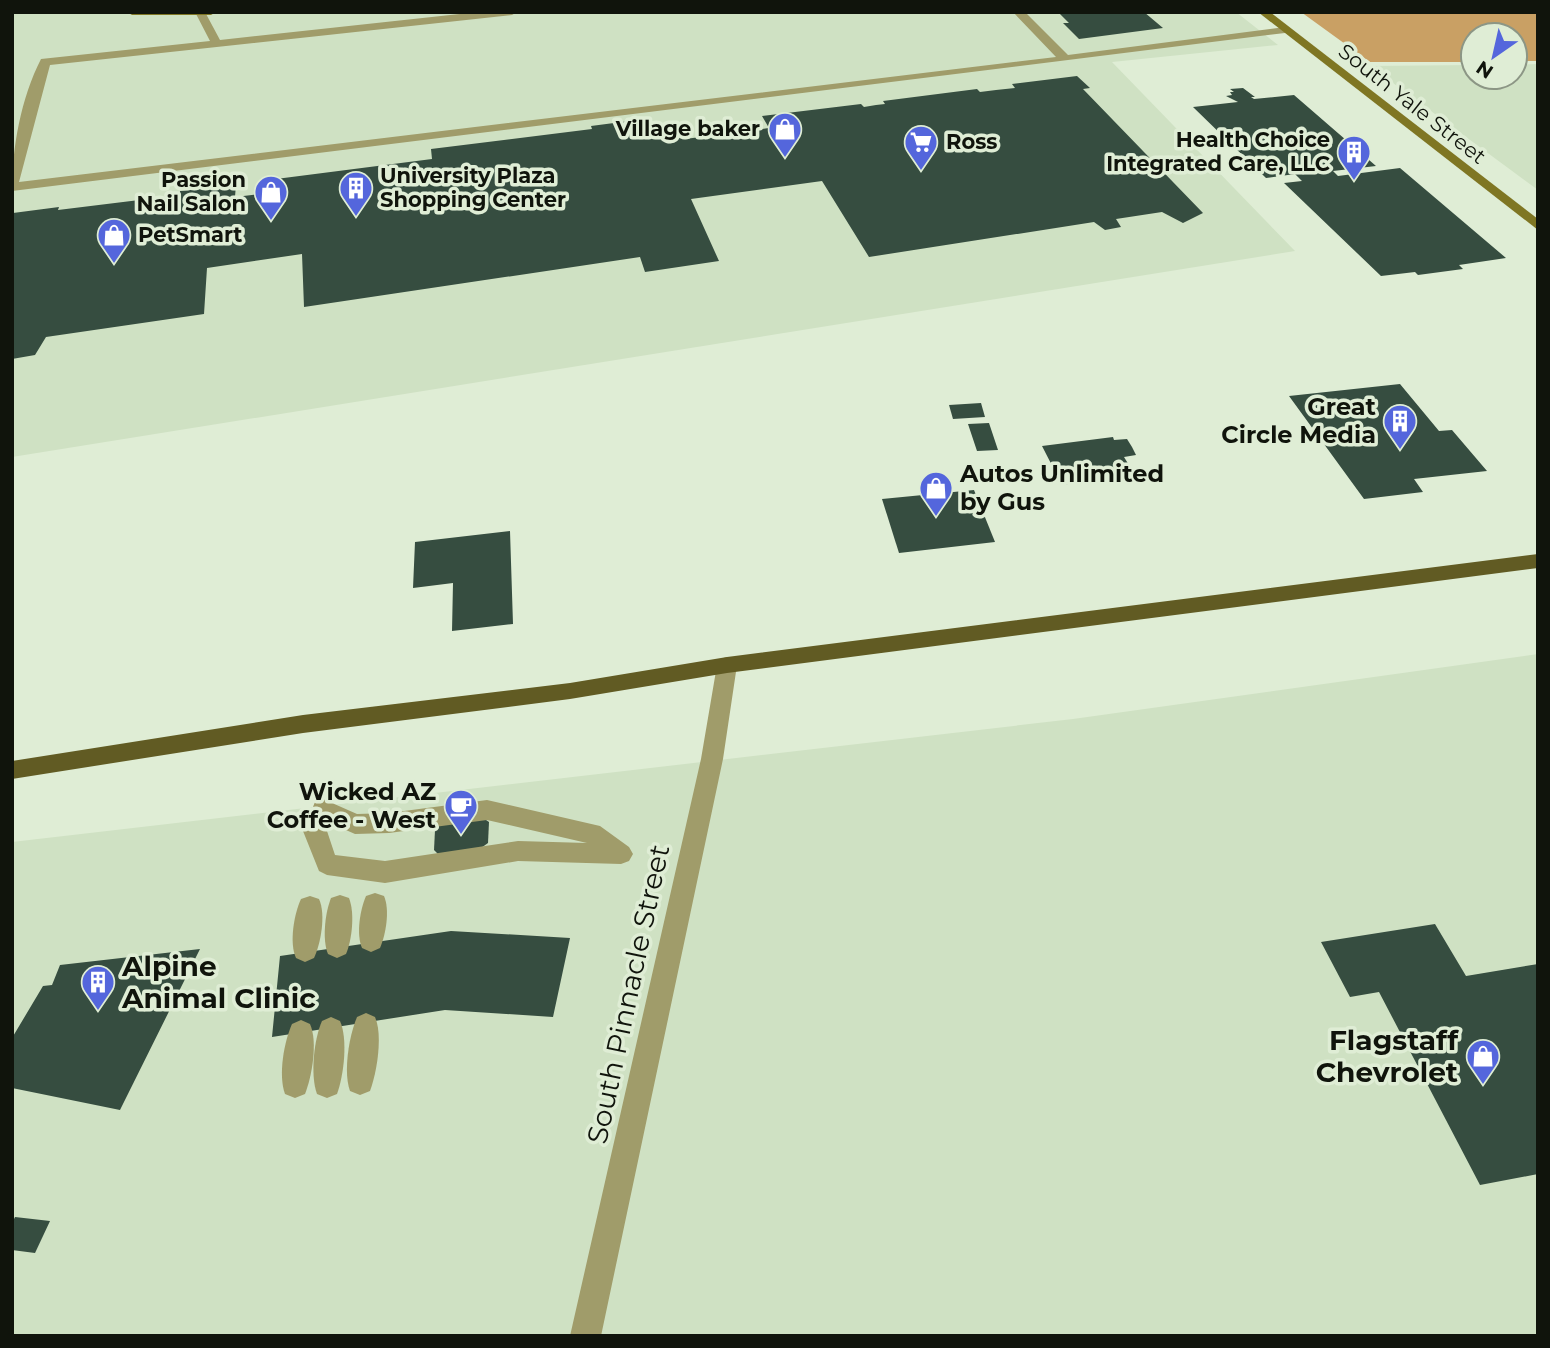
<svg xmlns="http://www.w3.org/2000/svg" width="1550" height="1348" font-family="Montserrat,sans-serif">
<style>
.built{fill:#cfe1c3}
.forest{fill:#c9a064}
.building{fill:#364d40}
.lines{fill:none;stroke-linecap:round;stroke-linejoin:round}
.lane{fill:#a09c6a;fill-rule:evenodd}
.street{fill:#a09c6a;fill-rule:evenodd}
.secondary{fill:#7f7623;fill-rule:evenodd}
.primary{fill:#615b23;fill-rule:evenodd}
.labels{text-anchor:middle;stroke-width:7;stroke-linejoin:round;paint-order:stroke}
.far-street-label{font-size:21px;fill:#10140c;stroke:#dfedd5}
.far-poi-label{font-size:21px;font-weight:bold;fill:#10140c;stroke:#dfedd5;text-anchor:end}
.poi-label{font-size:24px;font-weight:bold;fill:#10140c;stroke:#dfedd5;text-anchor:end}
.near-poi-label{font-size:28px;font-weight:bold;fill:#10140c;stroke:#dfedd5;text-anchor:start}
.near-street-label{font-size:28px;fill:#10140c;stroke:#dfedd5}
</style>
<rect width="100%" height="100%" fill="#dfedd5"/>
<g class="built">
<path d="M12 12H1236L1278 45 1112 62 1295 251 12 457Z"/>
<path d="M1538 64V190L1370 66 1473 65V77H1515V65Z"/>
<path d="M1538 654V1336H12V842L1073 719Z"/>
</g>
<path class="forest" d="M1301 12H1538V61H1515V35H1473V62H1370Z"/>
<g class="building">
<path d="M1058 12H1144L1163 28 1079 39 1063 23H1069Z"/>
<path d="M1077 76 1090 88 1083 89 1203 213 1183 223 1162 212 1116 219 1121 227 1105 230 1094 222 869 257 822 181 691 199 719 261 645 272 640 257 304 307 302 254 207 268 204 314 46 337 35 355 12 359 13 213 59 207 58 210 180 195V191L236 184 235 197 276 192V179L432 159 431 149 592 129 591 126 637 120 642 131 679 126 685 139 769 128 762 116 861 104 864 107 876 105 885 104 883 101 977 89 980 92 996 90 1015 88 1012 84Z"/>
<path d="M1243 88 1255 97H1251L1254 99 1294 95 1376 166 1333 171 1338 176 1400 168 1506 258 1459 265 1463 269 1418 275 1415 272 1381 276 1284 183 1302 181 1295 174 1266 178 1193 107 1238 102 1226 96 1232 95 1230 92H1234L1230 89Z"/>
<path d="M1400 384 1439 431 1452 430 1487 471 1414 479 1423 492 1364 499 1289 396Z"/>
<path d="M981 403 985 417 953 419 949 405Z"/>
<path d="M989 423 998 450 977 451 968 424Z"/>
<path d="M1113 437 1114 440 1127 439 1132 447 1136 455 1124 457 1135 475 1062 485 1042 446Z"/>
<path d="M974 490 995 542 899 553 882 499Z"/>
<path d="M510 531 513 624 452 631 453 583 413 588 415 542Z"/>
<path d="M483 818 489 822 488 843 481 848 438 854 434 850 435 830 441 824Z"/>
<path d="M1435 924 1466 976 1538 964V1174L1480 1185 1379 992 1350 997 1321 942Z"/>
<path d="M451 931 570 938 553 1017 445 1010 272 1037 280 956Z"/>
<path d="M200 949 120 1110 12 1088V1038L43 986 52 985 60 965Z"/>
<path d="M15 1217 50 1221 35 1253 12 1250V1223Z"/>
</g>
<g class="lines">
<g class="lane">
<path d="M195 12H205L220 40 478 12H517L512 15 50 65 19 182 1056 57 1013 12H1025L1068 55 1285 27 1291 30 1285 33 12 191C12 148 21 98 41 59L210 41Z"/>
<path d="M323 799 357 814 389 813 487 800 600 826 629 847 633 854 629 861 621 864 518 861 385 883 327 875 319 871 303 831 315 802ZM487 820 587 843 518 841 385 861 335 855 327 831 330 823 355 834 389 833Z"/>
<path d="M375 893 384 896C390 910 386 934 380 948L371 952 362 948C356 934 360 910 366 896Z"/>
<path d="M340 895 349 898C355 913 352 940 346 954L337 958 328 954C322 940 325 913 331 898Z"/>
<path d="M310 896 319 899C326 914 321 943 314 958L305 962 296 958C289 943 294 914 301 899Z"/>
<path d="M366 1013 375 1017C383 1035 377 1072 370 1091L360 1095 350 1091C343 1072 349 1036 357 1017Z"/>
<path d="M331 1017 340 1021C348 1039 344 1075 337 1094L327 1098 317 1094C310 1075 314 1039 322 1021Z"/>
<path d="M301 1020 310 1024C318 1042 312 1076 305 1094L295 1098 285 1094C278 1075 284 1042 292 1024Z"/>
</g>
<path class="street" d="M727 657 734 659 737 665 723 759 601 1336H570L701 759 717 665 720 659Z"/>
<g class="secondary">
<path d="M127 12H216L211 15H132Z"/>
<path d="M1258 12H1270L1538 219V230Z"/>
</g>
<path class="primary" d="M1538 554V568L727 673 570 699 303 733 12 779V761L303 715 570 683 727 657Z"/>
</g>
<defs>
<symbol id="shop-pin" viewBox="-11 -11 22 30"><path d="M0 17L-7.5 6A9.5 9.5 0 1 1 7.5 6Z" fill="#5466dc" stroke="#dfedd5"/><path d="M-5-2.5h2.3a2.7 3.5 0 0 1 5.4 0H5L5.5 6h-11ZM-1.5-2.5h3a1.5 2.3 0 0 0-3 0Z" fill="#fff"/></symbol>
<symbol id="supermarket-pin" viewBox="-11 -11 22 30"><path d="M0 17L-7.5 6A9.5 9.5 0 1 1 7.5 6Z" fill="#5466dc" stroke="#dfedd5"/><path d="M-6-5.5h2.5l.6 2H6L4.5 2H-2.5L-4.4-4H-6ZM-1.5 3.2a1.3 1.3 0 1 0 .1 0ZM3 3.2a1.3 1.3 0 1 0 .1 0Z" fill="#fff"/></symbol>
<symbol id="building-pin" viewBox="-11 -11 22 30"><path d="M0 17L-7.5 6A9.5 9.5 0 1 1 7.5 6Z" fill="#5466dc" stroke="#dfedd5"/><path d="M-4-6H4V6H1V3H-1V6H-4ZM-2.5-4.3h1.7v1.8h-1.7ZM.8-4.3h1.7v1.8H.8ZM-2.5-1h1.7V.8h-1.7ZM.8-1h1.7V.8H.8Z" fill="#fff"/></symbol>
<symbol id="cafe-pin" viewBox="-11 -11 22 30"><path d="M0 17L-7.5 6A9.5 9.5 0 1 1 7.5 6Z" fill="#5466dc" stroke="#dfedd5"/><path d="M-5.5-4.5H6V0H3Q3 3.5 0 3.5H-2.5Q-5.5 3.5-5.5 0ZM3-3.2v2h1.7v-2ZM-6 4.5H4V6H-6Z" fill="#fff"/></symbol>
</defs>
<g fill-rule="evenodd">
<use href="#shop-pin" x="766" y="110" width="38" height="52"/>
<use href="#supermarket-pin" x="902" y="123" width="38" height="52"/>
<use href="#building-pin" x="1335" y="133" width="38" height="52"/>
<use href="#building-pin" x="337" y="169" width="38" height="52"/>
<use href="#shop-pin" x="252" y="173" width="38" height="52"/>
<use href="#shop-pin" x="95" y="216" width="38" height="52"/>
<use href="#building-pin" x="1381" y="402" width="38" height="52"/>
<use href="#shop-pin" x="917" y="469" width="38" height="52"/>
<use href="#cafe-pin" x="442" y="787" width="38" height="52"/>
<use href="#building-pin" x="79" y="963" width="38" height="52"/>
<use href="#shop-pin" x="1464" y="1037" width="38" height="52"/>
</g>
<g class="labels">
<g class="far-street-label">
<text transform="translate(1412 104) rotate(38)" y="7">South Yale Street</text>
</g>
<g class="far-poi-label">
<text x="760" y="136">Village baker</text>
<text x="1330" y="147">Health Choice<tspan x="1330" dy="24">Integrated Care, LLC</tspan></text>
<text x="946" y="149" text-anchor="start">Ross</text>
<text x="380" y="183" text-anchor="start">University Plaza<tspan x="380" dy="24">Shopping Center</tspan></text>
<text x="246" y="187">Passion<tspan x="246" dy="24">Nail Salon</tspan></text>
<text x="138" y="242" text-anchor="start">PetSmart</text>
</g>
<g class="poi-label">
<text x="1376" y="415">Great<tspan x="1376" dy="28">Circle Media</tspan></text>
<text x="960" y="482" text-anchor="start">Autos Unlimited<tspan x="960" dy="28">by Gus</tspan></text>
<text x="436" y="800">Wicked AZ<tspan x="436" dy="28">Coffee - West</tspan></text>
</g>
<g class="near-poi-label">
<text x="122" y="976">Alpine<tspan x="122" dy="32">Animal Clinic</tspan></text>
<text x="1458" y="1050" text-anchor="end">Flagstaff<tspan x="1458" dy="32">Chevrolet</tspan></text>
</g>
<g class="near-street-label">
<text transform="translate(628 994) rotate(-78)" y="10">South Pinnacle Street</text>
</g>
</g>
<rect width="1550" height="1348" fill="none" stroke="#10140c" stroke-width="28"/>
<g transform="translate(1494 56) rotate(214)"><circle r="33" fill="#dfedd5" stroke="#8c9685" stroke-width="2"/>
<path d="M0-5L12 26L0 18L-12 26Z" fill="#5466dc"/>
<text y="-10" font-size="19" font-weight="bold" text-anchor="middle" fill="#10140c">N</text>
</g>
</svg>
